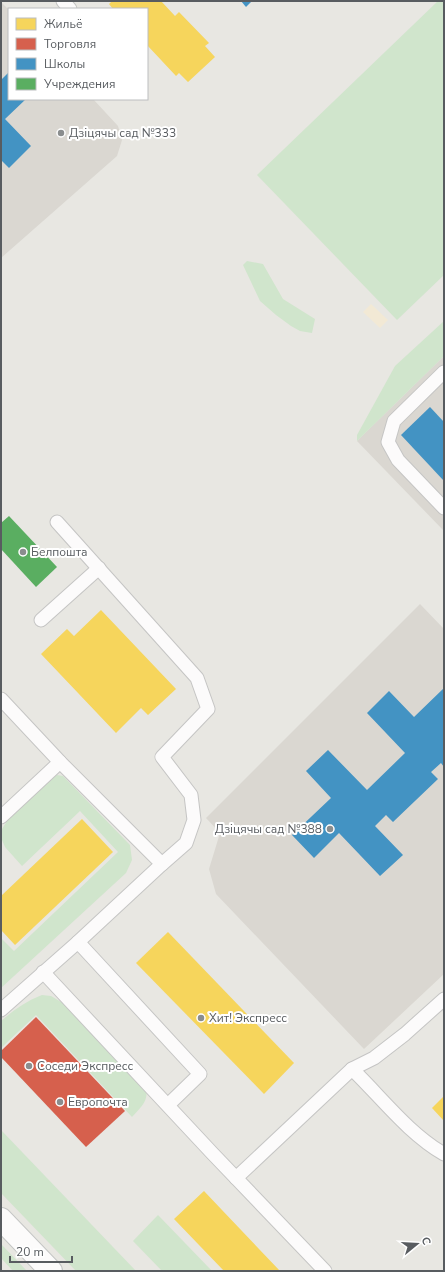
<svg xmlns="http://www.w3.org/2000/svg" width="445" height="1272" font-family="'Nunito Sans',sans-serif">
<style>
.education{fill:#dad7d1}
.green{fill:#d0e5cc}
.sand{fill:#f2e9d5}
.homes{fill:#f6d55c}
.shops{fill:#d6604d}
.schools{fill:#4393c3}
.public{fill:#5aae61}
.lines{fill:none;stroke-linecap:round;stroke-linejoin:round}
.lane-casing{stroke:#c5c5c4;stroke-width:15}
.secondary-casing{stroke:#c5c6c5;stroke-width:24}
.lane{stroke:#fcfbfb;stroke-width:13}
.secondary{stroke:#fcfbfb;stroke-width:22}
.poi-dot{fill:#8a8d8e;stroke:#fff;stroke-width:1.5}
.labels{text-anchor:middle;stroke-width:4;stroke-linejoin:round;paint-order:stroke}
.poi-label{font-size:12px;fill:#585c60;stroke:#fff;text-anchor:start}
</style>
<rect width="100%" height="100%" fill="#e8e7e2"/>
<g class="education">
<path d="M1 2 9 10V99H93L118 126 122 140 117 156 1 258Z"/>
<path d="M444 356V531L357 441Z"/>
<path d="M420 604 444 629V974L364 1049 216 894 209 869 220 833 206 818Z"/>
</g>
<g class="green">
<path d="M438 1H444V275L397 320 257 175Z"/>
<path d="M247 261 263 264 283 299 315 319 312 333 300 331 291 326 276 315 260 301 243 265Z"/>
<path d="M444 321V356L357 441V435L395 366Z"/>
<path d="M57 775 63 776 130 845 132 860 126 873 1 988V938L14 951 118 852 80 811 22 866 5 847 2 840V829L9 818 49 778Z"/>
<path d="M42 995 51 996 68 1006 146 1087C149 1101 141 1107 132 1117L36 1015 1 1048V1021C14 1010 26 1001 42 995Z"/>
<path d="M1 1130 136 1271H76L1 1193Z"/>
<path d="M158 1215 212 1271H162L133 1241Z"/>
<path d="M1 1244 27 1271H13L1 1258Z"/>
</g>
<path class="sand" d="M371 304 388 320 380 328 363 312Z"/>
<g class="homes">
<path d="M112 1H161L175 16 179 12 209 43 205 46 215 57 188 82 179 73 176 76 147 45 148 41 147 40V9H113L109 4Z"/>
<path d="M101 610 176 689 148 715 141 708 116 733 41 654 67 629 74 636Z"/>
<path d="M82 819 113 852 15 945 1 930V896Z"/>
<path d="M168 932 294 1063 264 1094 136 963Z"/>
<path d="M444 1096V1121L432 1108Z"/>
<path d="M204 1191 222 1210 280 1271H224L174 1219Z"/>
</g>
<path class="shops" d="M36 1017 125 1111 86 1147 1 1057V1051Z"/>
<g class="schools">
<path d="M241 1H252L246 7Z"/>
<path d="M9 72V99H26L5 119 31 146 9 168 1 160V80Z"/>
<path d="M430 407 444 422V481L401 435Z"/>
<path d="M444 688V767L441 763 431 772 438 779 393 822 386 815 375 826 403 855 380 876 339 833 314 858 292 835 331 798 306 771 328 750 367 790 405 753 367 713 389 691 414 717Z"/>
</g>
<path class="public" d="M9 516 57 567 36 587 1 549V523Z"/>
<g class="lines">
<defs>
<g id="lane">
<path d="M63 1 70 9"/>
<path d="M444 372 394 421 388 442 398 460 444 508"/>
<path d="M57 522 197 678 208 709 162 757 191 795 194 820 186 843 162 864"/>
<path d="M41 620 99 568"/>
<path d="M1 699 60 762 162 864 78 942"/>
<path d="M1 817 60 762"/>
<path d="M43 972 213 1154 325 1271"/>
<path d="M1 1010 78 942 200 1074 168 1105"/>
<path d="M352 1069C382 1098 408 1133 444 1154"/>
<path d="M236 1178 352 1069 374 1058 405 1034 444 999"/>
</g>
<path id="secondary" d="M1 1219 51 1271"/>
</defs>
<use href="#lane" class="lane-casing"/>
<use href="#secondary" class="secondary-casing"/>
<use href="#lane" class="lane"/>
<use href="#secondary" class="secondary"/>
</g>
<g class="poi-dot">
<circle cx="61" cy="133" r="4"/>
<circle cx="23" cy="552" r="4"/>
<circle cx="330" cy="829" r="4"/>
<circle cx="201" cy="1018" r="4"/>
<circle cx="29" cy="1066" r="4"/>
<circle cx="60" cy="1102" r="4"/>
</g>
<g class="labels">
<g class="poi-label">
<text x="69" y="137">Дзіцячы сад №333</text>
<text x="31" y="556">Белпошта</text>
<text x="322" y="833" text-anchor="end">Дзіцячы сад №388</text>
<text x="209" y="1022">Хит! Экспресс</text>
<text x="37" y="1070">Соседи Экспресс</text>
<text x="68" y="1106">Европочта</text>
</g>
</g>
<rect width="445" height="1272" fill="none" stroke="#585c60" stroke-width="4"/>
<rect x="8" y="8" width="140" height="92" fill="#ffffff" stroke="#bcbebf"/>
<rect x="16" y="18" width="20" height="12" fill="#f6d55c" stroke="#bcbebf"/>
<text x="44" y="28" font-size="12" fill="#585c60">Жильё</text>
<rect x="16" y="38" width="20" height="12" fill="#d6604d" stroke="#bcbebf"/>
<text x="44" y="48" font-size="12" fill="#585c60">Торговля</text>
<rect x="16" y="58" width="20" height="12" fill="#4393c3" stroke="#bcbebf"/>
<text x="44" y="68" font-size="12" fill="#585c60">Школы</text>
<rect x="16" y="78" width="20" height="12" fill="#5aae61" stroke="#bcbebf"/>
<text x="44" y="88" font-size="12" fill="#585c60">Учреждения</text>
<g transform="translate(417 1244) rotate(72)" stroke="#ffffff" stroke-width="3" paint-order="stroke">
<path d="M0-3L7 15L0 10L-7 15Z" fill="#585c60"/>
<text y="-6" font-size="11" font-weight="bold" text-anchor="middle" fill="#585c60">С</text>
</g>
<path d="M10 1256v6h62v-6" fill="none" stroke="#585c60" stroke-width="2"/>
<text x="16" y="1256" font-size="12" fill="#585c60" stroke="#ffffff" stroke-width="3" paint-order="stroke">20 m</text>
</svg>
